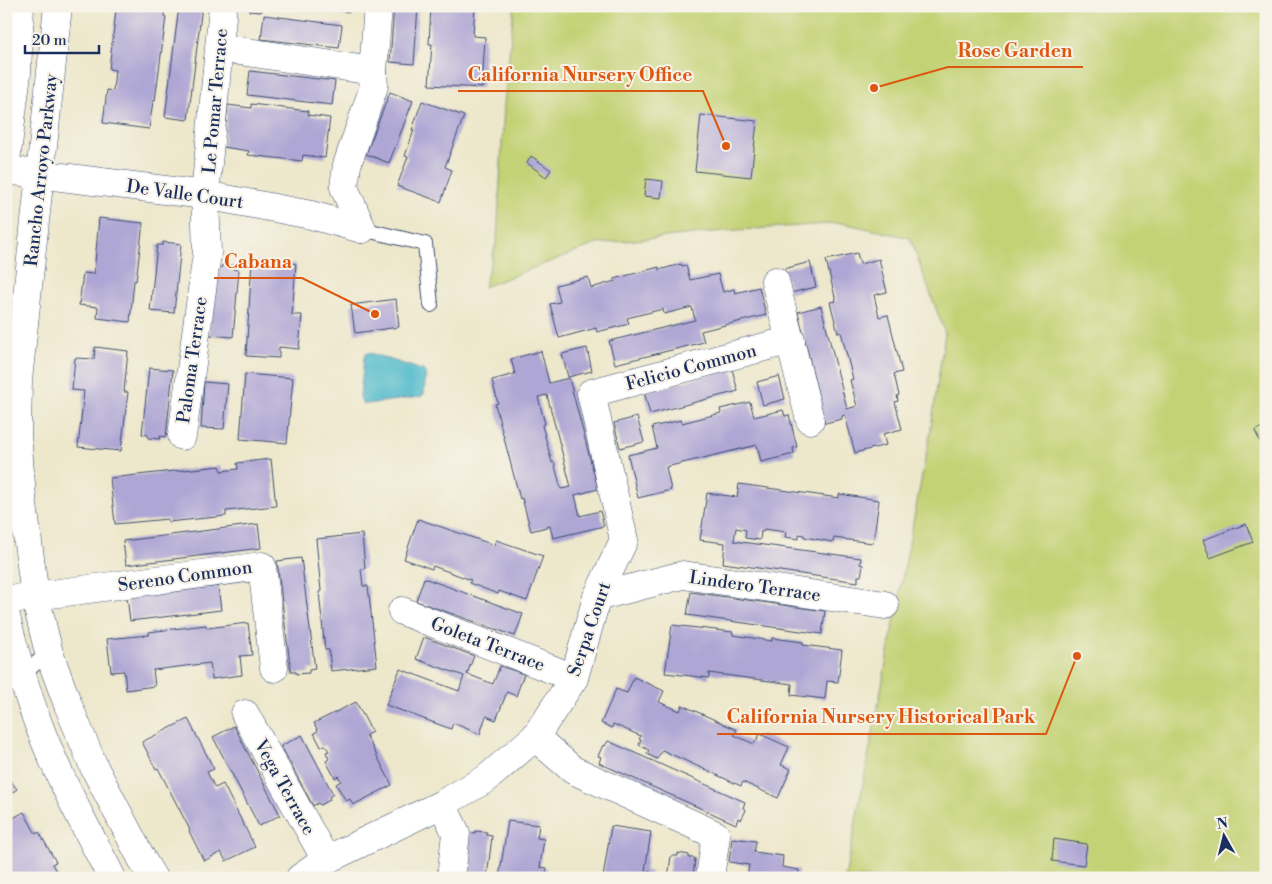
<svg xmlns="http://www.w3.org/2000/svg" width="1272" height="884" font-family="'Libre Bodoni',serif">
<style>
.green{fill:#c3d274;stroke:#6f8069}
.water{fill:#4eb9cb;stroke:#347494}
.building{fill:#aea6d4;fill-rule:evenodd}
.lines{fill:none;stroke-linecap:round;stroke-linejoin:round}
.lane-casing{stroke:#3a4b6e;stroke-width:16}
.street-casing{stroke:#3a4b6e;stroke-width:29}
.lane{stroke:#fff;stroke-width:14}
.street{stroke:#fff;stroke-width:28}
.labels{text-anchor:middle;stroke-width:4;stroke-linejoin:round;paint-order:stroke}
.street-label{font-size:18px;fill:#1b2f5e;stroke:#f7f3e8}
.leader{fill:none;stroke:#de5710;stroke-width:2}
.callout-dot{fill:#de5710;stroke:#f7f3e8;stroke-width:2}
.callout-label{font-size:19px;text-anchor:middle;font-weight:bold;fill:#de5710;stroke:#f7f3e8;stroke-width:4;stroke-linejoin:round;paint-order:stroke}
</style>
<rect width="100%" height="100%" fill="#f7f3e8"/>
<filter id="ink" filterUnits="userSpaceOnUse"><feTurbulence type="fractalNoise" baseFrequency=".02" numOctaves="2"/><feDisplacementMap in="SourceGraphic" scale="10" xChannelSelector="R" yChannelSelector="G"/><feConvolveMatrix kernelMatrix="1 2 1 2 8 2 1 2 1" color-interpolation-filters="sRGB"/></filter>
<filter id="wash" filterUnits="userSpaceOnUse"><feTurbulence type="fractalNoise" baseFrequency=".0096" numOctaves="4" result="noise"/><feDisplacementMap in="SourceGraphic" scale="20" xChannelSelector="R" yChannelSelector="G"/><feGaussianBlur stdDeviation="1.12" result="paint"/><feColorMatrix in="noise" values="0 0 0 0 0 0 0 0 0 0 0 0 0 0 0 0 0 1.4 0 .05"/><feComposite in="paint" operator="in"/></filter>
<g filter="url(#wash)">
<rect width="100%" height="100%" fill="#ede7cb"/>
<path class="green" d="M514 6H1246L1266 9V878H845L930 434 945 333 910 238 842 223 724 231 596 244 484 287 497 240 504 105Z"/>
<path class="water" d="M368 353H370L425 371 426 373 424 394 420 397 367 404 362 403 360 396 364 358 366 354Z"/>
<g id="blocks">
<g class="building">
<path d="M123 6H165L164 16 166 17 155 101H153L149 129 103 123 107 90 113 91 115 70 109 69 116 10 122 11Z"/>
<path d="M179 6H202L188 120 165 117Z"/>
<path d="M249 6H262L261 12 249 11Z"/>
<path d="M313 6H351L350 12 313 8Z"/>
<path d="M394 6H418L414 64 390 62Z"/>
<path d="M431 6H475L473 36 485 37 482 88 429 85 432 44H429Z"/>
<path d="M264 15 342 25 339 48 261 39Z"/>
<path d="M250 71 335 81 332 105 247 95Z"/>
<path d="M390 92 413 101 389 163 366 154Z"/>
<path d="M422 101 464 116 445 167 452 170 441 202 397 186 408 157 405 156 414 130H412Z"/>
<path d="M251 104 308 111V115L330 118 325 158 303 155 302 161 248 155 249 151 223 147 228 105 251 108Z"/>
<path d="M701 115 757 121 751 177 695 171Z"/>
<path d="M531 156 551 170 546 177 527 163Z"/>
<path d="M646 179 663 181 661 198 644 196Z"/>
<path d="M99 218 143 223 136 281H134L130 322 97 318 98 307 79 305 83 273 94 274Z"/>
<path d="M163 242 181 244 174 313 150 311 157 245H163Z"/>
<path d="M857 253 860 264 879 259 887 292 874 295 879 317 888 315 902 372 894 374 899 395 897 396 898 401 895 402 902 429 883 434 886 445 855 453 845 415 842 416V419L825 423 798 312 821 306 847 409 857 406 850 380 853 379 841 332 838 333 830 302 836 301 826 260Z"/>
<path d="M252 261 296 264 292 315H302L299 349 279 347V358L246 356Z"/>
<path d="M810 262 816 287 790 293 784 269Z"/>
<path d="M681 264 682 266 686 265 690 280 718 274 723 292 734 289 735 293 759 287 766 315 701 331 704 342 615 364 609 341 695 320 692 307 664 314 663 309 627 318 629 324 597 332 596 328 559 338 550 304 560 302 556 285 588 277 591 288 615 281 614 279 659 267V270Z"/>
<path d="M222 265 234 266 233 269 239 270 233 337 209 335 215 268H221Z"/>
<path d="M396 299 399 327 355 333 351 305Z"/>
<path d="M95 347 128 351 124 392H128L121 451 78 447 84 391 72 390 75 358 94 359Z"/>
<path d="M587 348 592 371 568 377 562 354Z"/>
<path d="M541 351 549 383 569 378 598 489 575 495 580 516 600 511 604 526 553 538 550 526 531 531 522 498 520 499 495 404 498 403 492 380 515 374 511 359ZM547 395 571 487 561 489 554 462 552 463 542 425 545 424 538 397Z"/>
<path d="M149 368 173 370 166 437 160 436V439L148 438V435L142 434Z"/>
<path d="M732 369 738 391 650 414 644 392Z"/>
<path d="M245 374 293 378 287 443 240 439Z"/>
<path d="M779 376 785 399 763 405 757 382Z"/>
<path d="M204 382 228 384 224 429 201 428Z"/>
<path d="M750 402 754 417 783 410 785 416 789 415 797 447 793 448 794 454 761 462 757 445 666 467 671 490 638 498 628 455 657 448 652 427 681 420 682 423 721 413 720 409Z"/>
<path d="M637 417 644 442 620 448 614 423Z"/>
<path d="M1266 425V453L1255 431Z"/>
<path d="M271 459 276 506 226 511V516L168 522V519L115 524 110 478 220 466 221 471 238 469 237 463Z"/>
<path d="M739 484 839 498V494L879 500 873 543 834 538 833 542 804 537V535L799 534V539L785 537 786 532 764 529 763 532 761 531 760 540 745 538 746 530 736 528 734 541 861 558 860 564 863 565 861 576H858V582L723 563 725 543 700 540 707 493 737 497Z"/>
<path d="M418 519 494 545 496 540 543 556 527 601 499 591 498 594 469 583 471 580 433 566 432 569 404 559Z"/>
<path d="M258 524 261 548 126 565 123 541Z"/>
<path d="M1246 524 1253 542 1210 558 1203 540Z"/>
<path d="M362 534 365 569H361L363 586H368L377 666 331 671 329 650H325L319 592 321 591 316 539Z"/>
<path d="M301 558 315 669 309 670V673L296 674V672H291L277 561Z"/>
<path d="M424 578 523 614 515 636 416 601Z"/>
<path d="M218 586 221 610 130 621 127 597Z"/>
<path d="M691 592 825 611 822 634 687 615Z"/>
<path d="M248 623 252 655 240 656 242 675 212 679 210 663 153 670 155 686 126 690 124 671 111 672 107 639 149 635V632L206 625 207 628Z"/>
<path d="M672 625 733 632V635L772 641V638L803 642V645L842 650 838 682 827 681 825 699 791 695 792 684 709 673V678L665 673Z"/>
<path d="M424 637 474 656 467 674 493 684 500 666 524 674 516 696 507 692 496 720 486 716 480 734 453 723 451 729 386 705 400 669 459 691 464 676 416 659Z"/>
<path d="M634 677 664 691 659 702 680 711 682 705 737 730 734 735 754 744 760 734 789 747 781 765 791 769 778 798 743 782 741 786 662 750 657 759 647 754 649 750 639 745 641 740 639 739 641 736 613 724 612 728 601 723 616 689 627 693Z"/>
<path d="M356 702 372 732 366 735 392 785 353 805 350 799 346 801 336 784 341 781 338 776 335 778 326 761 329 759 326 752 329 751 325 745 321 747 314 733 318 731 314 723Z"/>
<path d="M188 719 214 769 207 772 215 788 223 784 255 847 226 861 221 852 204 861 189 831 190 830 158 768 156 769 142 742Z"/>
<path d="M234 726 280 815 259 826 213 737Z"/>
<path d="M302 735 333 794 329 797 330 800 320 805 318 803 313 806 281 746Z"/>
<path d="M608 741 745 802 743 808 746 810 741 820 738 818 736 824 599 763 601 757 598 756 603 745 605 746Z"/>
<path d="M6 775 17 789 6 797Z"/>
<path d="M24 812 36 834 39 832 56 862 52 864 60 878H12L6 867V822Z"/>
<path d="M508 821 539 825 537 838 544 839 540 867 547 868 545 878H499Z"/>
<path d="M611 826 651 832 645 871 651 872 650 878H603Z"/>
<path d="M475 831 487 832 486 835 492 836 487 878H463L469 832 475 833Z"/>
<path d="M732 838 756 841 754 852 783 856 782 867 799 870 798 878H747L749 865 729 862Z"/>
<path d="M1054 839 1087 844 1084 865 1052 861Z"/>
<path d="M678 853 689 855V858H695L693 878H668L671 856H678Z"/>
</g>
</g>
</g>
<g filter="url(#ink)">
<use href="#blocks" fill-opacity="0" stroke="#3a4b6e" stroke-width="1"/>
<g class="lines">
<defs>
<g id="lane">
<path d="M362 229 425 244 431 305"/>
<path d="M6 687 49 653"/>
</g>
<g id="street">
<path d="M58 6 18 380 17 434 22 497 35 596 49 653 68 705 94 767 144 863 153 878"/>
<path d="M220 48 373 71"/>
<path d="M6 161 17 73 20 6"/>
<path d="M6 170 205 195 311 215 362 229"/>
<path d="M362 229 344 187 347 165 374 86 373 71 378 6"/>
<path d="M775 281 810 420"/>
<path d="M182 436 207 253 205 195 223 6"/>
<path d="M597 597 683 575 885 605"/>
<path d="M6 600 262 566 274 668"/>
<path d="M402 611 574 678"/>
<path d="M6 617C15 653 25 688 38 723 58 777 86 827 112 878"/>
<path d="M245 714 326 860"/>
<path d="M535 737 573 770 716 835 710 878"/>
<path d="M442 804 456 833 451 878"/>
<path d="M300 878 326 860 442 804 486 779 535 737 574 678 597 597 624 540 591 393 791 340"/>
</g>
</defs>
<use href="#lane" class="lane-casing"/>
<use href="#street" class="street-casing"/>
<use href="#lane" class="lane"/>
<use href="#street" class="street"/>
</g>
</g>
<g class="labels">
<g class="street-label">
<text transform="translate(215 101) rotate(-85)" y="6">Le Pomar Terrace</text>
<text transform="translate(41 170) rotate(-84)" y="6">Rancho Arroyo Parkway</text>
<text transform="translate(185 194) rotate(8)" y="6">De Valle Court</text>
<text transform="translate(192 360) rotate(-82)" y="6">Paloma Terrace</text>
<text transform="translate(691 367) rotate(-15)" y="6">Felicio Common</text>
<text transform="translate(185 576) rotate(-8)" y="6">Sereno Common</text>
<text transform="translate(755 586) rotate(8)" y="6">Lindero Terrace</text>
<text transform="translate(589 629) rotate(-71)" y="6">Serpa Court</text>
<text transform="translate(488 644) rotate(21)" y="6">Goleta Terrace</text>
<text transform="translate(285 787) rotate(61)" y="6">Vega Terrace</text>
</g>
</g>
<path class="leader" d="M874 88L948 67H1083M726 146L703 91H458M375 314L302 278H214M1077 656L1046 734H717"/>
<g class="callout-dot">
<circle cx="874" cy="88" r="5"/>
<circle cx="726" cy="146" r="5"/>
<circle cx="375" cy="314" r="5"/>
<circle cx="1077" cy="656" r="5"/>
</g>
<g class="callout-label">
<text x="1015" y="57">Rose Garden</text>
<text x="580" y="81">California Nursery Office</text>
<text x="258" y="268">Cabana</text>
<text x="881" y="723">California Nursery Historical Park</text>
</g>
<rect width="1272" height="884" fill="none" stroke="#f7f3e8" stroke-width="25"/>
<g transform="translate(1224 836) rotate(352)" stroke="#f7f3e8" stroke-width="4" paint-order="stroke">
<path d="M0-4L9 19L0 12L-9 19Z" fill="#1b2f5e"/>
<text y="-8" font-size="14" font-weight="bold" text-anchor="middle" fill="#1b2f5e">N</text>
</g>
<path d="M25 45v8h74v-8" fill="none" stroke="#1b2f5e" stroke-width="2.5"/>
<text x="32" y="45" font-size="15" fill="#1b2f5e" stroke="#f7f3e8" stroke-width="4" paint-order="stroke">20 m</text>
</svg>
